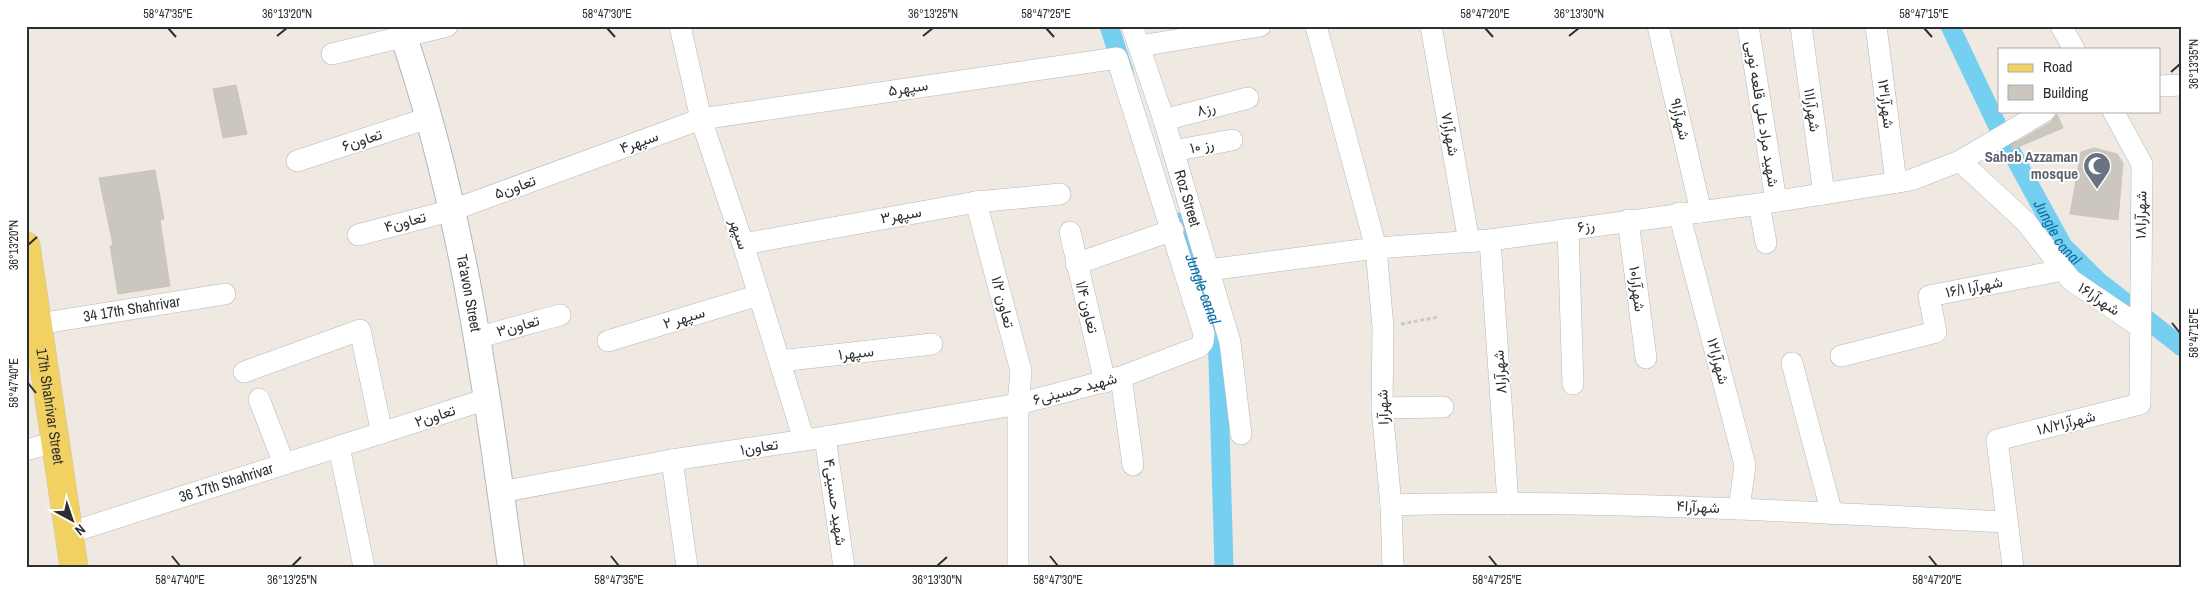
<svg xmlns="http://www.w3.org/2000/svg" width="2208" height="593" font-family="'Archivo Narrow',Vazirmatn,sans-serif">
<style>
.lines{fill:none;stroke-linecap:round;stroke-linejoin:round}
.canal{stroke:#75cff0;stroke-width:19}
.building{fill:#cbc7bf;stroke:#cbc5ba}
.minor-casing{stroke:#b4b7c1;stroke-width:22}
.tertiary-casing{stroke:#b4b7c1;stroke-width:28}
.primary-casing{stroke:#c9c9c9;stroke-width:29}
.path{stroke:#c9c9c9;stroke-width:3;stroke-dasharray:4 2.5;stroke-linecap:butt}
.minor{stroke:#fff;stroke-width:21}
.tertiary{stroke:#fff;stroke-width:26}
.primary{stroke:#f2d163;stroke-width:28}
.ticks{fill:none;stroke:#2e2e2e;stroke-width:2}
.labels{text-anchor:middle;stroke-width:4;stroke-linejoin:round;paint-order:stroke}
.street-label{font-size:15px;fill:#2e2e2e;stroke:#fff}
.worship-label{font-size:15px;font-weight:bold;fill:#5b616d;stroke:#fff;text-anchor:end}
.water-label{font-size:16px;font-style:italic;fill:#0d6fa3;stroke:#fff}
.neatline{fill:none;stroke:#2e2e2e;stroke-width:2}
.ticks-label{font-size:12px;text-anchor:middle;fill:#2e2e2e}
</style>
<rect width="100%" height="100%" fill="#efe9e1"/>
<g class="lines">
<g class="canal">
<path d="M1109 26 1124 72"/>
<path d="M1950 26 1999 129"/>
<path id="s1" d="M2006 142 2063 246 2098 281 2129 305"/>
<path id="s2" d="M1179 222 1217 326 1224 567"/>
<path d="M2145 318 2182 347"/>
</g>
</g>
<g class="building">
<path d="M236 85 247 134 223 138 213 89Z"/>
<path d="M2057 114 2063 128 2013 149 2011 145 2051 122Z"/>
<path d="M2094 148 2117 154 2123 163 2118 220 2070 214 2081 152Z"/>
<path d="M155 170 164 219 160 220 170 286 118 294 110 246 113 245 99 178Z"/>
</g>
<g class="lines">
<defs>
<g id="minor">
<path d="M680 26 701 119 743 244 804 440"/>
<path id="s3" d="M1132 26 1164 120 1230 342 1241 434"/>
<path d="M1316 26 1376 248 1383 327 1382 408 1391 505 1393 567"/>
<path d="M1431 26 1469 242"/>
<path d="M1658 26 1701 212"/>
<path d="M1748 26 1776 201"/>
<path d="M1801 26 1824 194"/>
<path d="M1876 26 1896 182"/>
<path d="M2061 26 2074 49"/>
<path d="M1140 46 1260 26"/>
<path d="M332 54 447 26"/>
<path d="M2159 86 2182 85"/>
<path d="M1164 120 1248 98"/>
<path d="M1173 151 1232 140"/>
<path d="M297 161 428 118"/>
<path d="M1960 161 2026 222 2071 280 2139 326"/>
<path d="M976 202 1021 371 1018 404V567"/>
<path d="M1759 204 1766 243"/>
<path d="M1679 213 1745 465 1739 509"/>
<path d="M1628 220 1646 358"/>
<path d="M1568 229 1573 384"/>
<path d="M1070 232 1105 382"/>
<path d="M358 235 453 210 701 119 1117 58 1204 334 1203 342 1199 347 1121 377 1018 404 825 437 672 460 501 492"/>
<path d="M1490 240 1508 504"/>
<path d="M743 244 976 202 1060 194"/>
<path d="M1076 264 1173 230"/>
<path d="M1208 270 1376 248 1490 240 1759 204 1911 180 1960 161 2045 111"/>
<path id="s4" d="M38 324 225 294"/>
<path d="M476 338 560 315"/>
<path d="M608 341 759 295"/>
<path d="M1841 356 1936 332 1929 296 2063 270"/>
<path d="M780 361 932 344"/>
<path d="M1792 363 1832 514"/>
<path d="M244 372 360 330 382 433"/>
<path d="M1121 377 1133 465"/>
<path d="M259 399 284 464"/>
<path d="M1382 408 1443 407"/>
<path d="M825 437 844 567"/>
<path d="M339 447 364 567"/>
<path d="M26 450 55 442"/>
<path d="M672 460 687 567"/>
<path d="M1391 505C1596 499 1801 512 2006 522"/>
<path id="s5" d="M69 533 487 399"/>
<path d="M2013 567 1997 440 2140 404 2142 164 2113 111"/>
</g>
<g id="tertiary">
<path id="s6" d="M400 26C461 200 486 385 511 567"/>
</g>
<g id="primary">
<path id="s7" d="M26 246 74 567"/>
</g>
</defs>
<use href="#minor" class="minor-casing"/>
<use href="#tertiary" class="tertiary-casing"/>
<use href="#primary" class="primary-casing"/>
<path class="path" d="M1401 324 1438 317"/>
<use href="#minor" class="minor"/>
<use href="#tertiary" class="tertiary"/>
<use href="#primary" class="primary"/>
</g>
<path class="ticks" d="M168 28 176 37M607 28 615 37M1046 28 1054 37M1485 28 1493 37M1924 28 1932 37M277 36 287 28M923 36 933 28M1569 36 1579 28M2171 72 2180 64M28 245 37 237M2172 323 2180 333M28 383 36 393M172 556 180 566M611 556 619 566M1050 556 1058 566M1489 556 1497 566M1929 556 1937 566M292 566 301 557M937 566 947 557"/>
<defs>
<symbol id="mosque-pin" viewBox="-11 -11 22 30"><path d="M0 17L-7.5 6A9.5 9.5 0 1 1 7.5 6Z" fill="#6b7280" stroke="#fff"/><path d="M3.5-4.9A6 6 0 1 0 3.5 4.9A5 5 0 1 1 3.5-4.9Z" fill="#fff"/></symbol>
</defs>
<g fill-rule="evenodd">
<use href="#mosque-pin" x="2081" y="150" width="32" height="43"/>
</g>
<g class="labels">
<g class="street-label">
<text transform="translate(908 88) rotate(-9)" y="5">سپهر۵</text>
<text transform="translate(1886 104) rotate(83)" y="5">شهرآرا۱۳</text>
<text transform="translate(1206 109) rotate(-15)" y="5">رز۸</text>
<text transform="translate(1812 110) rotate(82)" y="5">شهرآرا۱۱</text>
<text transform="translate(1762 114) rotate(81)" y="5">شهید مراد علی قلعه نویی</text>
<text transform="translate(1680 119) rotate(77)" y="5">شهرآرا۹</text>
<text transform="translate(1450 134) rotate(80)" y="5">شهرآرا۷</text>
<text transform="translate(362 140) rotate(-18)" y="5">تعاون۶</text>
<text transform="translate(639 142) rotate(-20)" y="5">سپهر۴</text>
<text transform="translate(1202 146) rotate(-11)" y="5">رز ۱۰</text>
<text transform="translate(515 187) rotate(-20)" y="5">تعاون۵</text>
<text dy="5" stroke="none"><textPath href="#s3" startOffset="181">Roz Street</textPath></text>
<text transform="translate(901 215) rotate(-10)" y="5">سپهر۳</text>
<text transform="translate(2141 215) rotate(-89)" y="5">شهرآرا۱۸</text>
<text transform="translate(405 222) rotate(-15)" y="5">تعاون۴</text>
<text transform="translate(1586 226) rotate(-8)" y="5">رز۶</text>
<text transform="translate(739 234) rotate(72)" y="5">سپهر</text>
<text transform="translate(1974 287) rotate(-11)" y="5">شهرآرا ۱۶/۱</text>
<text transform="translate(1637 289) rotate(83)" y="5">شهرآرا۱۰</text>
<text dy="5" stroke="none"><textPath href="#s6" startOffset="276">Ta'avon Street</textPath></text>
<text transform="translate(2099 299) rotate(34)" y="5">شهرآرا۱۶</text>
<text transform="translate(1003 302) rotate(75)" y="5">تعاون ۱/۲</text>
<text transform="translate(1087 307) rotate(76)" y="5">تعاون ۱/۴</text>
<text dy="5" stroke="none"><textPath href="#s4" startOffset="95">34 17th Shahrivar</textPath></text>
<text transform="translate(684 318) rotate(-17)" y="5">سپهر ۲</text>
<text transform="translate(518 326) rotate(-16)" y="5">تعاون۳</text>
<text transform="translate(856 353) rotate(-6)" y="5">سپهر۱</text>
<text transform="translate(1718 361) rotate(75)" y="5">شهرآرا۱۲</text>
<text transform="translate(1500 372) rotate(-94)" y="5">شهرآرا۸</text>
<text transform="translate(1075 389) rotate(-15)" y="5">شهید حسینی۶</text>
<text dy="5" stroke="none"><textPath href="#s7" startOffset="162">17th Shahrivar Street</textPath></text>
<text transform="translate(1383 407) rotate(-92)" y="5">شهرآرا</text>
<text transform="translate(435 416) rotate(-18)" y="5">تعاون۲</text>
<text transform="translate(2066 423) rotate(-14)" y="5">شهرآرا۱۸/۲</text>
<text transform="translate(759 447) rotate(-9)" y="5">تعاون۱</text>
<text dy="5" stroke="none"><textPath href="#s5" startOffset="165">36 17th Shahrivar</textPath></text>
<text transform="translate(835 502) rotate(82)" y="5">شهید حسینی۴</text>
<text transform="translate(1698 507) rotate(3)" y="5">شهرآرا۴</text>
</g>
<g class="worship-label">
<text x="2078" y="162">Saheb Azzaman<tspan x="2078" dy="17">mosque</tspan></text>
</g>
<g class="water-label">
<text dy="6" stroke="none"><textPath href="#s1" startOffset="104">Jungle canal</textPath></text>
<text dy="6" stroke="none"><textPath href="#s2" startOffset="71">Jungle canal</textPath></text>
</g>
</g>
<rect width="2208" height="593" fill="none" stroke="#ffffff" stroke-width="55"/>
<rect x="1998" y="48" width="162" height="65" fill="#ffffff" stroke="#ababab"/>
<rect x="2008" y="64" width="25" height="8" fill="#f2d163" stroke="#ababab"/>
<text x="2043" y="72" font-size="15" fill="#2e2e2e">Road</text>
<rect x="2008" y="85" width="25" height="15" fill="#cbc7bf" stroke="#ababab"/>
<text x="2043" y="98" font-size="15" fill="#2e2e2e">Building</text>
<g transform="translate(72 520) rotate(140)" stroke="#ffffff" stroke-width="4" paint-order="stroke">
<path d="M0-4L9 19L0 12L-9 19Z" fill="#2e2e2e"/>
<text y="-8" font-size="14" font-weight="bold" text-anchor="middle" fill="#2e2e2e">N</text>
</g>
<rect x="28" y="28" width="2152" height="538" class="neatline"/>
<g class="ticks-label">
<text x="168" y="18">58°47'35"E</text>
<text x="287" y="18">36°13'20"N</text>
<text x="607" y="18">58°47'30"E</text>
<text x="933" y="18">36°13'25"N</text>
<text x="1046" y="18">58°47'25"E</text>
<text x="1485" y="18">58°47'20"E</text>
<text x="1579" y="18">36°13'30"N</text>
<text x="1924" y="18">58°47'15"E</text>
<text transform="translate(2194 64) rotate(-90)" y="4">36°13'35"N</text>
<text transform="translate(14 245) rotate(-90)" y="4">36°13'20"N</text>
<text transform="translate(2194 333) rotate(-90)" y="4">58°47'15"E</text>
<text transform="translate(14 383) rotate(-90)" y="4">58°47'40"E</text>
<text x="180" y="584">58°47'40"E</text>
<text x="292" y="584">36°13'25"N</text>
<text x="619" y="584">58°47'35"E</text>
<text x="937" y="584">36°13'30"N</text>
<text x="1058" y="584">58°47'30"E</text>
<text x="1497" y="584">58°47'25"E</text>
<text x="1937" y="584">58°47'20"E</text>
</g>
</svg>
